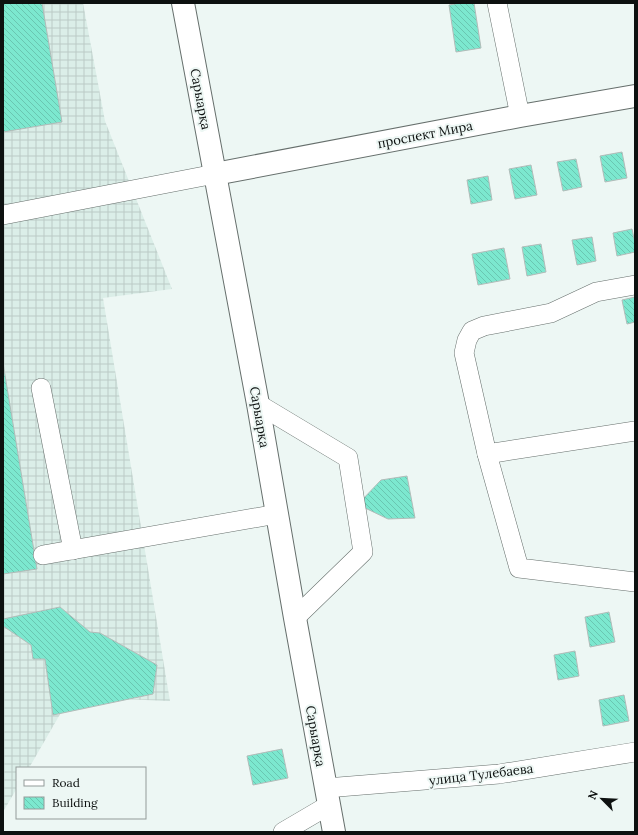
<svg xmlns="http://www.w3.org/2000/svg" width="638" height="835" font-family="Lora,serif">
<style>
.industrial{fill:url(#industrial-grid)}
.building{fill:url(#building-back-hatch);stroke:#b2bcb9}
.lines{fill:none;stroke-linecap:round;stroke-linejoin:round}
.minor-casing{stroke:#666f6c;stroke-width:20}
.major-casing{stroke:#666f6c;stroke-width:24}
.minor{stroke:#fff;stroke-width:19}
.major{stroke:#fff;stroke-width:22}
.labels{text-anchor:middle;stroke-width:4;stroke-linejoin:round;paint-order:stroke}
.street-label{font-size:13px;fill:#0d1110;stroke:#edf7f4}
</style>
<defs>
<pattern id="industrial-grid" width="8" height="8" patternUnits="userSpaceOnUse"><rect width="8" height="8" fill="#dbeee8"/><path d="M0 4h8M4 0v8" fill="none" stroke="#bbcbc6"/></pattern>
<pattern id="building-back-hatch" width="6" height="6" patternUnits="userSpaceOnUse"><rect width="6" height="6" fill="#7ce8cf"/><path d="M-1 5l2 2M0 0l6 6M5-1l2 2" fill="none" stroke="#6ac6b1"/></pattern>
</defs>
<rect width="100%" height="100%" fill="#edf7f4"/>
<path class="industrial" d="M3 3H83L105 121 172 289 103 298 170 701 70 697 29 768H17V788L3 812Z"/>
<g class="building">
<path d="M3 3H42L62 122 3 132Z"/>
<path d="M460 3H474L481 48 456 52 449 5Z"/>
<path d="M622 152 627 178 605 182 600 156Z"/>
<path d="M576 159 582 187 563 191 557 162Z"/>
<path d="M531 165 537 195 515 199 509 169Z"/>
<path d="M488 176 492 200 471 204 467 180Z"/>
<path d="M632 229 635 243V252L617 256 613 233Z"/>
<path d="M592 237 596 261 577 265 572 240Z"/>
<path d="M541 244 546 272 527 276 522 247Z"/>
<path d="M504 248 510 279 478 285 472 254Z"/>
<path d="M635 297V322L627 324 622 300Z"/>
<path d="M3 363 37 569 3 574Z"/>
<path d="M407 476 415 518 388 519 363 507 362 500 381 480Z"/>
<path d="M60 607 90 632 100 633 157 665 153 694 53 715 45 659H33L31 645 3 626V619Z"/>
<path d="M609 612 615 642 590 647 585 617Z"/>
<path d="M575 651 579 676 558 680 554 655Z"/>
<path d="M624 695 629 721 603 726 599 700Z"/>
<path d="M282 749 288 778 253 785 247 756Z"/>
</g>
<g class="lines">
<defs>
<g id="minor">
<path d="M497 3 520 116"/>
<path d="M3 215 215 174"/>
<path d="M635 285 596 292 551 313 484 326 472 331 467 340 464 353 487 454 635 431"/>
<path d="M41 388 73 550"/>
<path d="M258 404 348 458 363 552 295 618"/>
<path d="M487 454 519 568 635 582"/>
<path d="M43 555 277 514"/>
<path d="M326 788 499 774 635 752"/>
<path d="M283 832 329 805"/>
</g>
<g id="major">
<path d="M183 3 258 404 295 618 334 832"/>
<path d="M215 174 520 116 635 96"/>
</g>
</defs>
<use href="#minor" class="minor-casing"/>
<use href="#major" class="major-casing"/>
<use href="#minor" class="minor"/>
<use href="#major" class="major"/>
</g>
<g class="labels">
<g class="street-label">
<text transform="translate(201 99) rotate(79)" y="5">Сарыарқа</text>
<text transform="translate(425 134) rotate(-11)" y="5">проспект Мира</text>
<text transform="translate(260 417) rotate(80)" y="5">Сарыарқа</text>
<text transform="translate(316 736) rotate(80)" y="5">Сарыарқа</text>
<text transform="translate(481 774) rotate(-7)" y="5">улица Тулебаева</text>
</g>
</g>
<rect width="638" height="835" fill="none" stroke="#0d1110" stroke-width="8"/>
<rect x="16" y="767" width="130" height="52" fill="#edf7f4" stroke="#939b99"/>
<rect x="24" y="780" width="20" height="6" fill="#ffffff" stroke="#939b99"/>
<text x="52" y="787" font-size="12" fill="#0d1110">Road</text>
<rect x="24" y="797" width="20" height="12" fill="url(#building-back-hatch)" stroke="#939b99"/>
<text x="52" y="807" font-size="12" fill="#0d1110">Building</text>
<g transform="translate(602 799) rotate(294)" stroke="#edf7f4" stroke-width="3" paint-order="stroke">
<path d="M0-3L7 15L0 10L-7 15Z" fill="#0d1110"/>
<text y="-6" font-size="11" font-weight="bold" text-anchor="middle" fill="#0d1110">N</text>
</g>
</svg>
